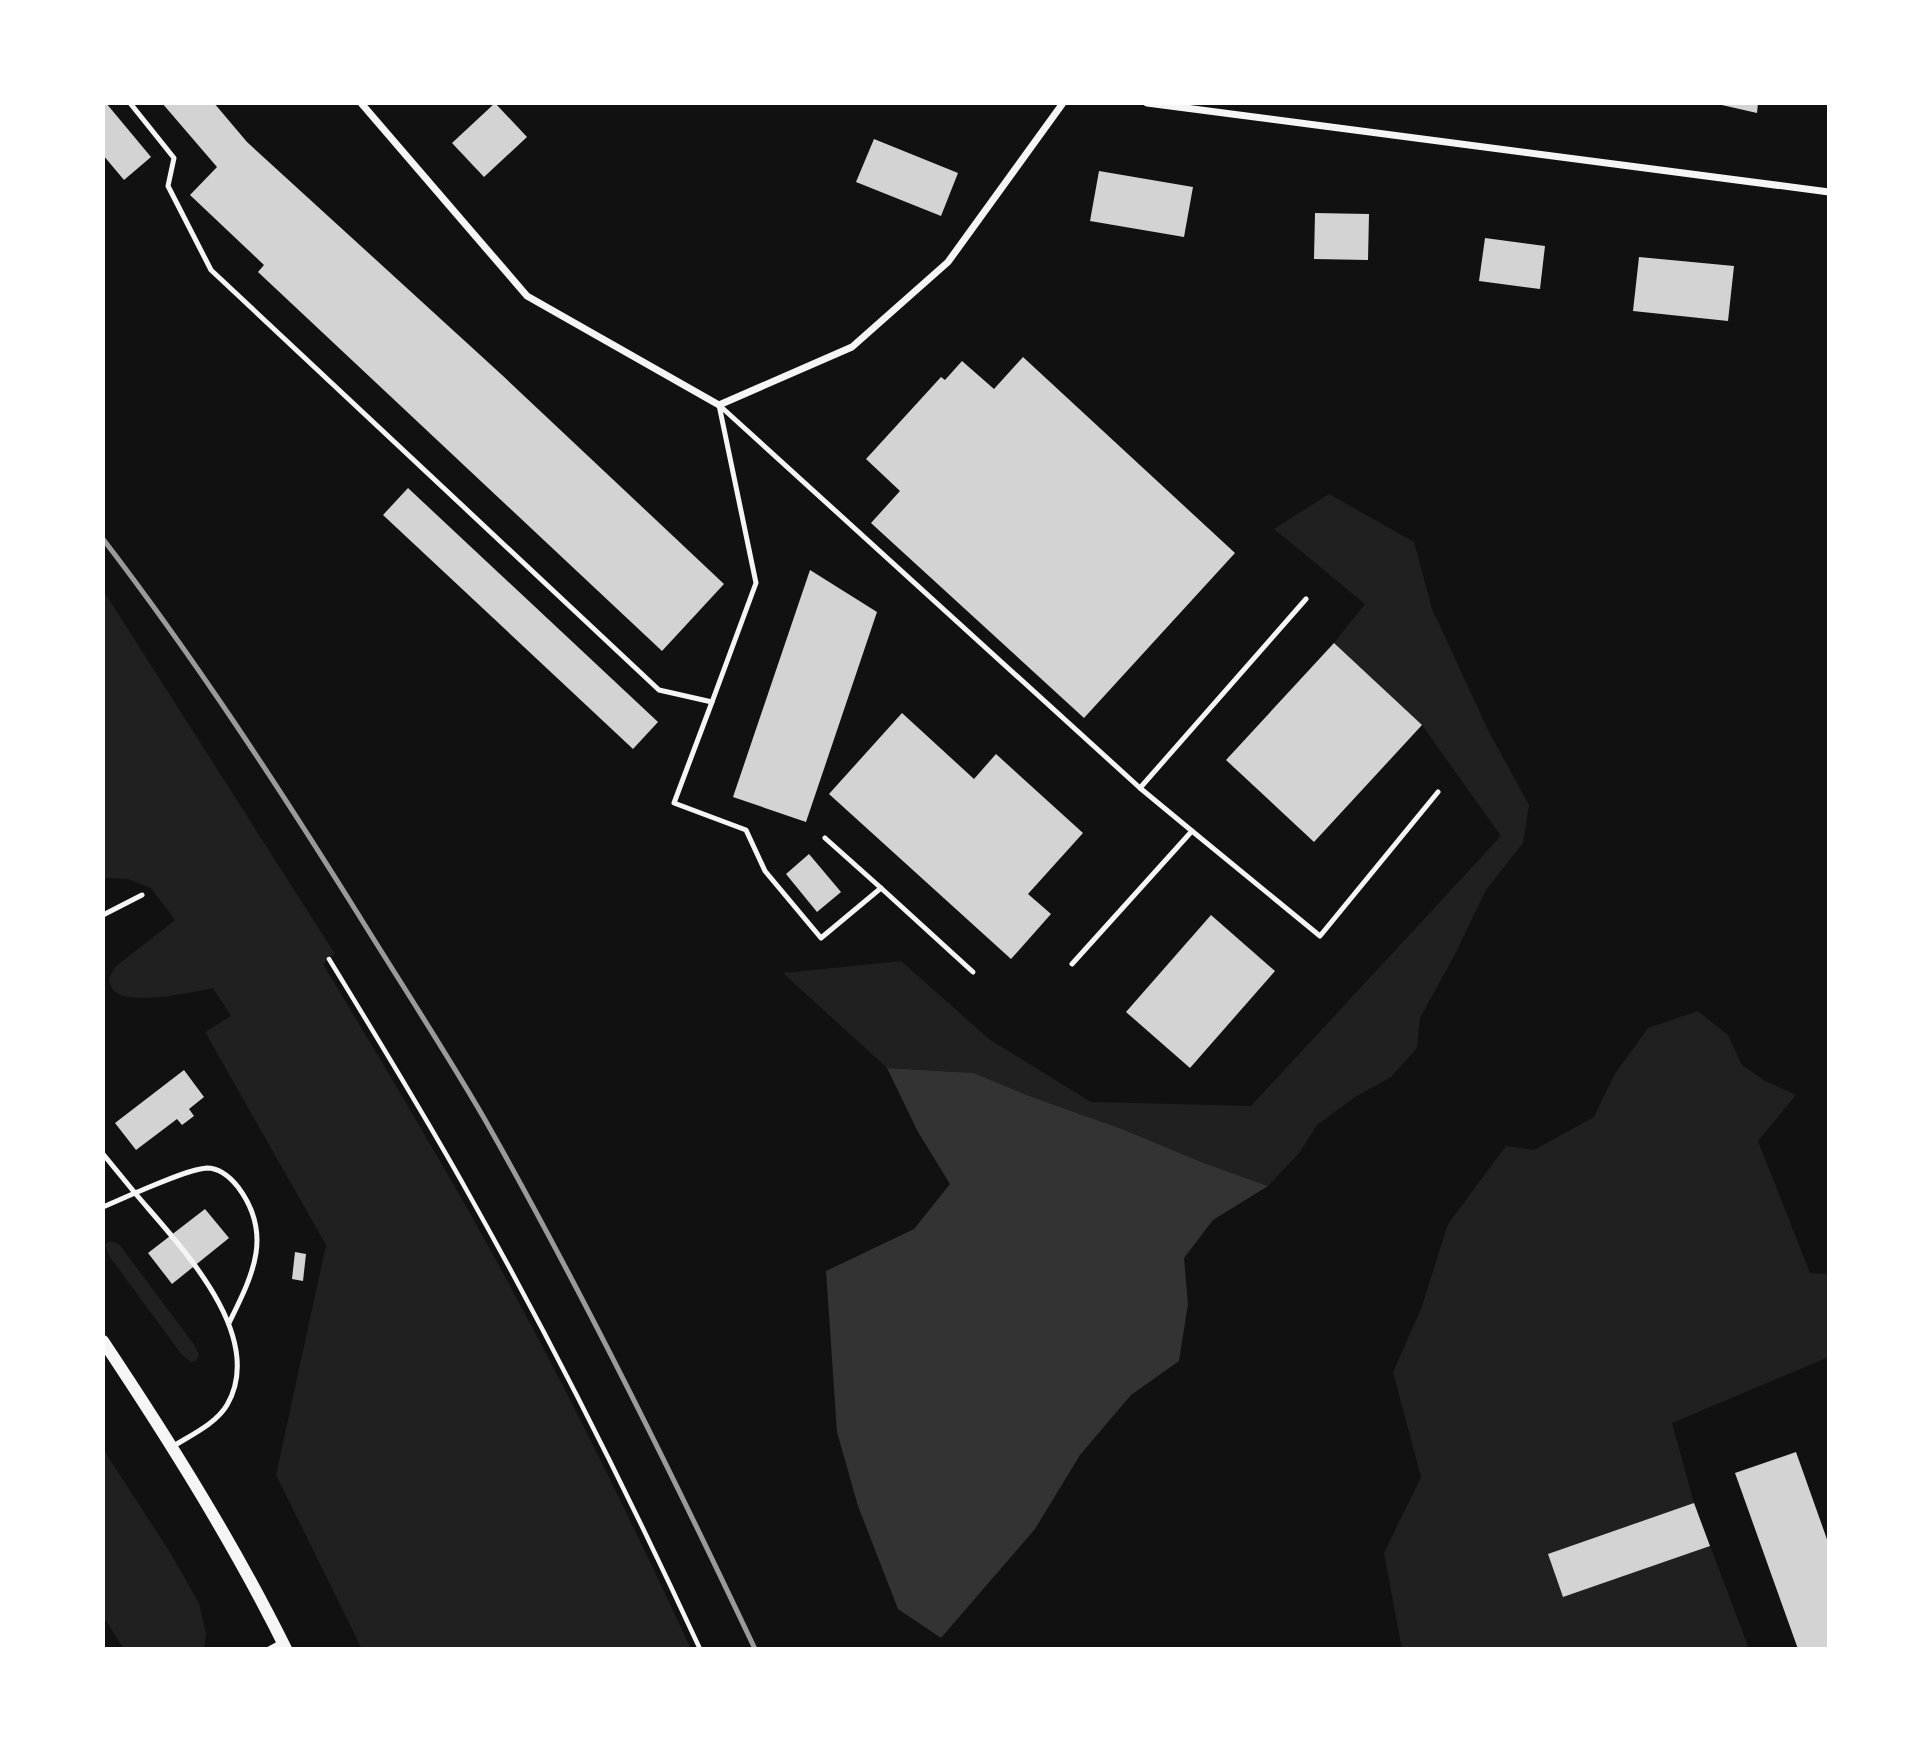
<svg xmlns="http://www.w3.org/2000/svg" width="1932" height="1752" font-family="'PT Serif',serif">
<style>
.green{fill:#202020}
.water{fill:#333}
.building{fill:#d3d3d3}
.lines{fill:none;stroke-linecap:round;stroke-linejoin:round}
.path{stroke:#f5f5f5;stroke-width:4.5}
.service{stroke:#f5f5f5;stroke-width:5}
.minor{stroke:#f5f5f5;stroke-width:7}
.tertiary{stroke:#f5f5f5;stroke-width:12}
.rail{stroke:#9a9a9a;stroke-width:5}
</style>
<rect width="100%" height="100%" fill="#111"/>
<g class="green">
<path d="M1329 494 1414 542 1432 609 1489 732 1529 805 1523 843 1486 890 1455 954 1420 1018 1417 1048 1391 1077 1355 1097 1317 1125 1300 1152 1268 1186 1204 1163 1122 1129 1032 1097 974 1073 887 1068 783 973 901 961 989 1039 1091 1102 1251 1106 1501 836 1422 725 1334 643 1365 604 1274 529Z"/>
<path d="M103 590 335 954 323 964C378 1056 434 1148 486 1242 560 1375 627 1511 691 1649H362L276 1475 326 1245 205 1032 231 1016 213 988C193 992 128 1007 113 990 111 987 110 983 109 979L115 967 175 920 151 888 128 879 103 878Z"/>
<path d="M1698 1011 1728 1035 1742 1065 1765 1081 1796 1095 1758 1141 1810 1273 1829 1274V1357L1672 1423 1694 1503 1563 1597 1710 1546 1748 1646 1740 1649H1402L1384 1553 1421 1477 1393 1372 1421 1309 1448 1224 1506 1146 1534 1150 1594 1117 1614 1075 1648 1028Z"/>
<path d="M110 1241 119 1244 195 1346 199 1355 196 1361 191 1362 182 1355 110 1257 105 1245Z"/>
<path d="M103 1449 171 1554 199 1603 206 1634 204 1649H124L103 1616Z"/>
</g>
<path class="water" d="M887 1068 974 1073 1032 1097 1122 1129 1204 1163 1268 1186 1213 1220 1184 1258 1188 1304 1179 1361 1131 1395 1080 1455 1035 1529 941 1638 898 1609 858 1506 837 1432 826 1271 914 1229 950 1184 918 1132Z"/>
<g class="building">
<path d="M103 103H106L151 157 124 180 103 155Z"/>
<path d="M162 103H214L247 142 502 375 724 584 662 651 258 272 264 265 190 195 217 167Z"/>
<path d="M495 103 527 137 484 177 452 143Z"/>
<path d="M1713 103H1758L1757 113Z"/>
<path d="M874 139 958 173 941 216 856 182Z"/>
<path d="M1099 171 1193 187 1184 237 1090 221Z"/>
<path d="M1315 213 1369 214 1368 260 1314 259Z"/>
<path d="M1485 238 1545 246 1540 289 1479 281Z"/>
<path d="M1639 257 1734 266 1728 321 1633 311Z"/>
<path d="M1023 357 1235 553 1084 718 871 523 900 491 866 459 941 377 945 380 962 361 994 389Z"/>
<path d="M408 488 658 722 633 749 383 515Z"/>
<path d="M810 570 877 612 806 822 733 797Z"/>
<path d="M1334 643 1422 725 1314 842 1226 760Z"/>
<path d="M902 713 974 779 996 754 1083 833 1028 894 1051 914 1011 959 829 794Z"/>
<path d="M809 854 841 892 817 912 786 874Z"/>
<path d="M1211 915 1275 971 1190 1068 1126 1012Z"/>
<path d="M184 1070 204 1097 189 1109 194 1116 182 1125 177 1119 136 1150 115 1123Z"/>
<path d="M205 1209 229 1238 172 1284 148 1253Z"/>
<path d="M295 1252 306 1254 303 1281 292 1279Z"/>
<path d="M1796 1452 1829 1545V1649H1798L1735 1473Z"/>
<path d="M1694 1503 1710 1546 1563 1597 1548 1554Z"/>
</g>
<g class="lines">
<path class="path" d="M329 959C376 1036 423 1112 467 1191 551 1340 628 1493 700 1649"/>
<g class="service">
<path d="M130 103 174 158 168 186 211 270 659 690 712 702 756 583 719 405 1140 788 1192 831 1072 964"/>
<path d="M712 702 674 803 746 830 765 871 821 938 881 888 825 838"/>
<path d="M1140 788 1306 599"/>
<path d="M1192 831 1320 936 1438 792"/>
<path d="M881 888 973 972"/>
<path d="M103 915 142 895"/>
<path d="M103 1154 135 1193C153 1186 189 1169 207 1168 220 1168 230 1177 238 1187 274 1235 252 1276 229 1323"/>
<path d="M103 1207 135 1193C177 1243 268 1334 227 1405 216 1424 189 1436 172 1447"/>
<path d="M269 1649 282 1642"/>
</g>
<g class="minor">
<path d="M361 103 527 296 719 405 852 347 948 262 1063 103"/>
<path d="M1147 103 1829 192"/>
</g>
<path class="tertiary" d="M103 1341C169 1440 233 1542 286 1649"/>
<path class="rail" d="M103 539C195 659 278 786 358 914 400 982 444 1049 484 1118 582 1291 670 1469 755 1649"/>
</g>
<rect width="1932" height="1752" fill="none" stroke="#ffffff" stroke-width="210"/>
</svg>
